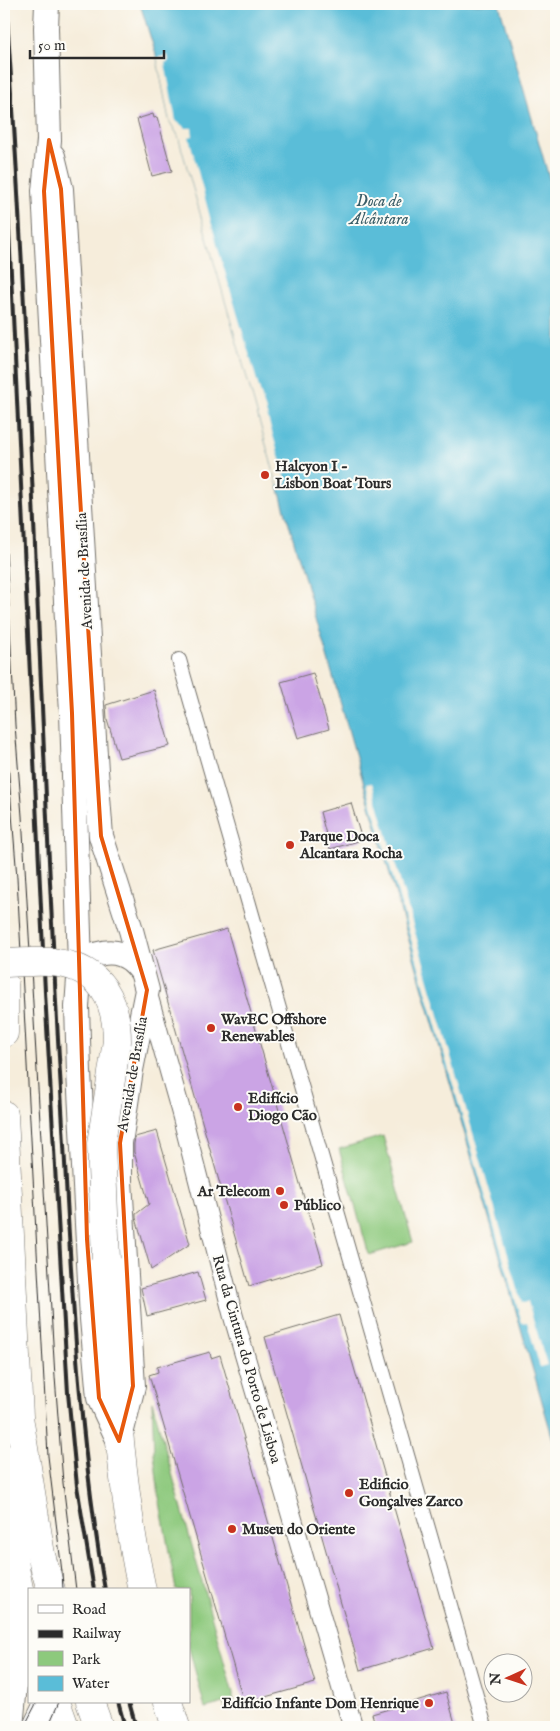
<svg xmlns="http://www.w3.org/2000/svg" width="560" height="1731" font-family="'IM FELL English',serif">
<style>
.green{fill:#8dc97d;stroke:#5c7a54}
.water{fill:#5abdd8;stroke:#427482}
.pier{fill:#f6eddb}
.building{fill:#cba4e5}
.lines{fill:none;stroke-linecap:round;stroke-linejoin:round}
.pedestrian-casing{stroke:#726f69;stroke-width:16}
.minor-casing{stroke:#726f69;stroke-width:21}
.tertiary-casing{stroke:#726f69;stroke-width:26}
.secondary-casing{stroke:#726f69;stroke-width:28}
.primary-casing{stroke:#726f69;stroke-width:29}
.pedestrian{stroke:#fff;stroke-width:14}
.minor{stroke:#fff;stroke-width:19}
.tertiary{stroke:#fff;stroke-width:24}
.secondary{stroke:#fff;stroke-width:26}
.primary{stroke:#fff;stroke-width:28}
.tram{stroke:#2b2b2b;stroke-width:1}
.rail{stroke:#2b2b2b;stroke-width:4}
.primary-bridge-casing{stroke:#726f69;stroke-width:29;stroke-linecap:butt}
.primary-bridge{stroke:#fff;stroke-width:28}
.marked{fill:none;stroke:#e8590c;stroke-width:4;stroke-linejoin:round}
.poi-dot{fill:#c8321e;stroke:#fdfcf7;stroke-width:2}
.labels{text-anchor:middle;stroke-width:4;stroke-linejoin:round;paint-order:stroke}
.poi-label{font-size:15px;font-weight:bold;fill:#2b2b2b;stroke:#fdfcf7;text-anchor:start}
.street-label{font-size:15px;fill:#2b2b2b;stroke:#fdfcf7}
.water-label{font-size:16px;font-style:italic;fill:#3b5e68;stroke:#fdfcf7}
</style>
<rect width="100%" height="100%" fill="#fdfcf7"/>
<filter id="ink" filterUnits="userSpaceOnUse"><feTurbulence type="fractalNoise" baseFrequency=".02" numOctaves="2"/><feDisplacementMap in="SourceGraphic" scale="10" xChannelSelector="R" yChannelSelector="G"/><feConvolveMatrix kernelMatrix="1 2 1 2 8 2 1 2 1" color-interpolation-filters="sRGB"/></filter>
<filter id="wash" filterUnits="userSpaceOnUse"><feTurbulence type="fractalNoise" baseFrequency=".0096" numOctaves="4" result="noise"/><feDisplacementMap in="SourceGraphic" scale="20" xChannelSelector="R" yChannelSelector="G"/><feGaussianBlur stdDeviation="1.12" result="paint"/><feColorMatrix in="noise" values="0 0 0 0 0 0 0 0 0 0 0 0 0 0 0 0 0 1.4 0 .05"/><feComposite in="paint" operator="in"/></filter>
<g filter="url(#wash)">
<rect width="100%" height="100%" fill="#f6eddb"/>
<g class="green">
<path d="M383 1136 413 1242 369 1255 339 1149Z"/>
<path d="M152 1401 233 1694V1704L226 1711 224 1703 205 1708 189 1648V1590H176L159 1497 154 1454Z"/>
</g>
<path class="water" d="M140 4H499L556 202V1450L278 486 178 135 170 122 168 114 157 58Z"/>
<g class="pier">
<path d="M168 55 169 61 165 63 176 121 186 128H192L193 136 189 137 218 248 287 483 278 486 178 135 170 122 168 114 157 58Z"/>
<path d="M372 783 522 1303 528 1302 547 1365 540 1367 527 1322 522 1323 366 784Z"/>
</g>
<g id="blocks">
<g class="building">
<path d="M153 114 154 118 157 117 172 171 152 176 137 119Z"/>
<path d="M313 673 329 729 298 738 281 682Z"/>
<path d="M154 690 170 746 119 758 107 719 106 705Z"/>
<path d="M351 803 362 840 330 849 320 812Z"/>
<path d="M227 929 323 1264 249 1286 153 950Z"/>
<path d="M157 1131 190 1244 151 1270 136 1218V1214L149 1204 134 1152V1144L135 1137Z"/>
<path d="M198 1272 206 1300 147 1316 141 1288Z"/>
<path d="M339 1315 434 1648 360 1670 265 1337Z"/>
<path d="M210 1352 211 1358 220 1355 315 1683 244 1703 149 1375 158 1372 157 1367Z"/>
<path d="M446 1692 456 1727H376L372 1714Z"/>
</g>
</g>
</g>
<g filter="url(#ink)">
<use href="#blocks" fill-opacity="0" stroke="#726f69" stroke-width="1"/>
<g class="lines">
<defs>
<path id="pedestrian" d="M179 660 485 1727"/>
<path id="minor" d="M147 992 181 1112 233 1315 353 1727"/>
<g id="tertiary">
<path d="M47 4 46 28 49 140 44 191 72 713 80 965 77 1007 79 1072 92 1319 99 1398 116 1435"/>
<path d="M53 156 61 189 96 771 101 836 131 930 147 990 131 1070 120 1143V1181L133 1386 122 1430"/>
<path d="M80 965C93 952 115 947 131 960 135 963 139 968 142 972"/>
</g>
<g id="secondary">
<path d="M10 1727 16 1664 14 1592"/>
<path d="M36 1727 48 1702"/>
</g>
<g id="primary">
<path d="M4 984V1033"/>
<path d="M4 1115 19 1417 41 1555 51 1590"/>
<path d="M106 1259C114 1369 119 1481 142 1590"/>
<path d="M15 1458C14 1475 11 1492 11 1508 10 1549 17 1588 29 1627"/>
<path d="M56 1702 65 1727"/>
<path d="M90 1702 99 1727"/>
<path d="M168 1702 176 1727"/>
</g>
</defs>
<use href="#pedestrian" class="pedestrian-casing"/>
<use href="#minor" class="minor-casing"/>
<use href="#tertiary" class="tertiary-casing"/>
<use href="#secondary" class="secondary-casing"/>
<use href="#primary" class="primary-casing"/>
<use href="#pedestrian" class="pedestrian"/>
<use href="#minor" class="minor"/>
<use href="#tertiary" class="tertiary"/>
<use href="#secondary" class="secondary"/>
<use href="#primary" class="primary"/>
<g class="tram">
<path d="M4 511 15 725 22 816 55 1377 63 1483 76 1590"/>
<path d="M4 711 17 878 48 1456 62 1572 63 1590"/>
<path d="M24 1727 37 1702"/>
<path d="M48 1727 59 1702"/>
</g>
<g class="rail">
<path d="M6 4C31 354 39 706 59 1057 70 1235 74 1414 105 1590"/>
<path d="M4 125 45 992 68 1393 77 1486 94 1590"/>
<path d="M118 1702 125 1727"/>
<path d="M129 1702 136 1727"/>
</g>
<defs>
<path id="primary-bridge" d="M4 963C22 963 40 960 58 963 101 969 117 1000 117 1041L101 1144 106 1259"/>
</defs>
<use href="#primary-bridge" class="primary-bridge-casing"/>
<use href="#primary-bridge" class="primary-bridge"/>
</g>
</g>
<path class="marked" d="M49 140 61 189 101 836 147 990 120 1143 133 1386 119 1441 99 1398 87 1239 72 713 44 191Z"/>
<g class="poi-dot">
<circle cx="265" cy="475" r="5"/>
<circle cx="290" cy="845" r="5"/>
<circle cx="211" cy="1028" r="5"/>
<circle cx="238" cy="1107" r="5"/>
<circle cx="280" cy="1191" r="5"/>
<circle cx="284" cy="1205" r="5"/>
<circle cx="349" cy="1493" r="5"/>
<circle cx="232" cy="1529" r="5"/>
<circle cx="429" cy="1703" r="5"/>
</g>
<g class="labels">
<g class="poi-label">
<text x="275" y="471">Halcyon I -<tspan x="275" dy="17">Lisbon Boat Tours</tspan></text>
<text x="300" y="841">Parque Doca<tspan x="300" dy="17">Alcantara Rocha</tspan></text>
<text x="221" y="1024">WavEC Offshore<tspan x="221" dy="17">Renewables</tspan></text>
<text x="248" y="1103">Edifício<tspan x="248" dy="17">Diogo Cão</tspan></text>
<text x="270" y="1196" text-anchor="end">Ar Telecom</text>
<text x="294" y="1210">Público</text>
<text x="359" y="1489">Edificio<tspan x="359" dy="17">Gonçalves Zarco</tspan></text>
<text x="242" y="1534">Museu do Oriente</text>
<text x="419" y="1708" text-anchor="end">Edifício Infante Dom Henrique</text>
</g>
<g class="street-label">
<text transform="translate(84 571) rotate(-93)" y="5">Avenida de Brasília</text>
<text transform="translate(132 1074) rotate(-80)" y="5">Avenida de Brasília</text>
<text transform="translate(247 1359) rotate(74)" y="5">Rua da Cintura do Porto de Lisboa</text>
</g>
<g class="water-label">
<text x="379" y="206">Doca de<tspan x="379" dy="18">Alcântara</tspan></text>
</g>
</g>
<rect width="560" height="1731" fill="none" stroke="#fdfcf7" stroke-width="20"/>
<rect x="28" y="1588" width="162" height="115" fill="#fdfcf7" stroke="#a9a8a5"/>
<rect x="38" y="1605" width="25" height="8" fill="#ffffff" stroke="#a9a8a5"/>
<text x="72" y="1614" font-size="15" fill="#2b2b2b">Road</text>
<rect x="38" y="1630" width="25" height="8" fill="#2b2b2b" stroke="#a9a8a5"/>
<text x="72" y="1638" font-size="15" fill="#2b2b2b">Railway</text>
<rect x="38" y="1651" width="25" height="15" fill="#8dc97d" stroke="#a9a8a5"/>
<text x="72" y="1664" font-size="15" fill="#2b2b2b">Park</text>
<rect x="38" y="1676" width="25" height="15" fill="#5abdd8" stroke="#a9a8a5"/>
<text x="72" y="1688" font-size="15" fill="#2b2b2b">Water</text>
<g transform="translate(508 1678) rotate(267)"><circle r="24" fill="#fdfcf7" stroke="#a9a8a5"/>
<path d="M0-4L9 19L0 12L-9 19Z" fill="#c8321e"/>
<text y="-8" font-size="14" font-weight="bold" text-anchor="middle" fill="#2b2b2b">N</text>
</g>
<path d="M30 50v8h134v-8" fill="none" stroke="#2b2b2b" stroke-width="2.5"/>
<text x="38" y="50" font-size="15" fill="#2b2b2b" stroke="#fdfcf7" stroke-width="4" paint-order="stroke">50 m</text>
</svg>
